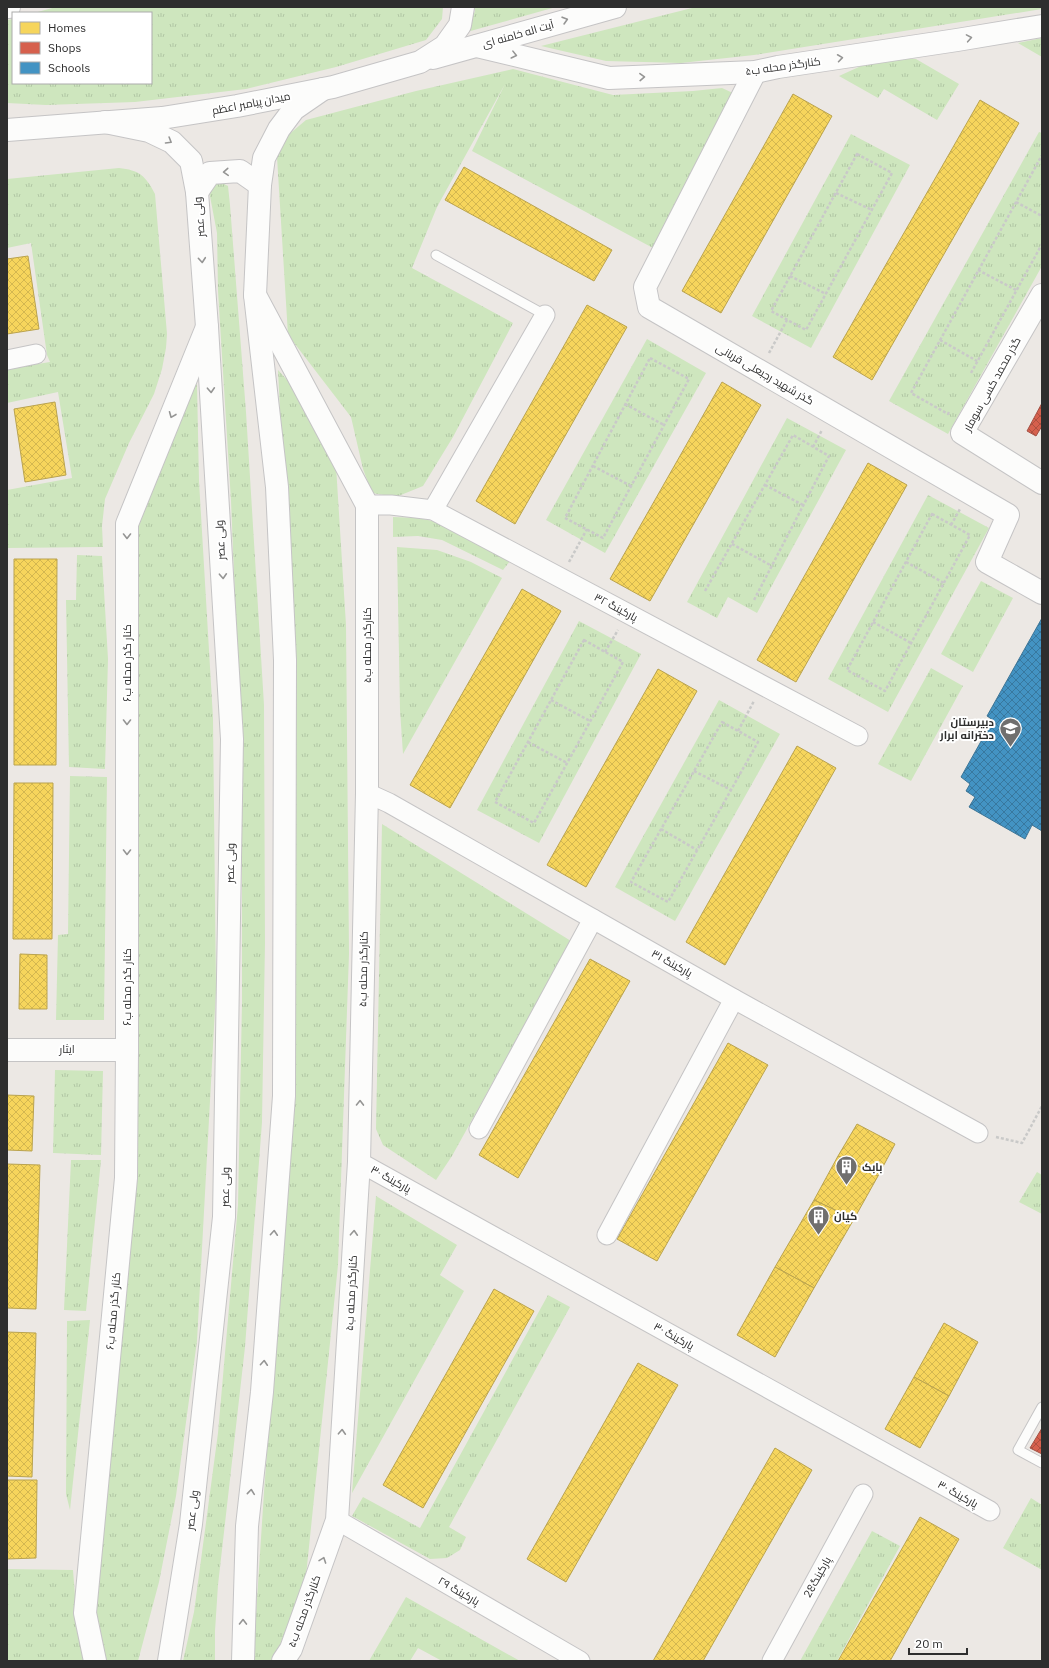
<svg xmlns="http://www.w3.org/2000/svg" width="1049" height="1668" font-family="'IBM Plex Sans',Cairo,sans-serif">
<style>
.grass{fill:url(#grass-tufts)}
.homes{fill:url(#homes-cross-hatch);stroke:#baa34e}
.shops{fill:url(#shops-cross-hatch);stroke:#a45144}
.schools{fill:url(#schools-cross-hatch);stroke:#3d7596}
.lines{fill:none;stroke-linecap:round;stroke-linejoin:round}
.service-casing{stroke:#c5c4c5;stroke-width:11}
.minor-casing{stroke:#c5c4c5;stroke-width:21}
.tertiary-casing{stroke:#c5c4c5;stroke-width:24}
.secondary-casing{stroke:#c5c4c5;stroke-width:24}
.path{stroke:#c9c9c8;stroke-width:2.5;stroke-dasharray:3 2;stroke-linecap:butt}
.service{stroke:#fcfcfb;stroke-width:9}
.minor{stroke:#fcfcfb;stroke-width:19}
.tertiary{stroke:#fcfcfb;stroke-width:22}
.secondary{stroke:#fcfcfb;stroke-width:22}
.oneway{stroke:#959594}
.labels{text-anchor:middle;stroke-width:4;stroke-linejoin:round;paint-order:stroke}
.street-label{font-size:11px;fill:#2e2e2e;stroke:#fff}
.poi-label{font-size:11px;font-weight:bold;fill:#2e2e2e;stroke:#fff;text-anchor:start}
</style>
<defs>
<pattern id="grass-tufts" width="24" height="20" patternUnits="userSpaceOnUse"><rect width="24" height="20" fill="#cee6be"/><path d="M3 7l-1-3M5 7V3M7 7l1-3M15 17l-1-3M17 17v-4M19 17l1-3" fill="none" stroke="#b1c6a4"/></pattern>
<pattern id="homes-cross-hatch" width="8" height="8" patternUnits="userSpaceOnUse"><rect width="8" height="8" fill="#f6d55c"/><path d="M0 0l8 8M0 8l8-8" fill="none" stroke="#d3b750"/></pattern>
<pattern id="shops-cross-hatch" width="8" height="8" patternUnits="userSpaceOnUse"><rect width="8" height="8" fill="#d6604d"/><path d="M0 0l8 8M0 8l8-8" fill="none" stroke="#ae5040"/></pattern>
<pattern id="schools-cross-hatch" width="8" height="8" patternUnits="userSpaceOnUse"><rect width="8" height="8" fill="#4393c3"/><path d="M0 0l8 8M0 8l8-8" fill="none" stroke="#38789f"/></pattern>
</defs>
<rect width="100%" height="100%" fill="#ece8e4"/>
<g class="grass">
<path d="M56 7H443L442 19 426 40 336 67 246 89 135 102 46 105 7 103V20L13 19V83H151V13H34Z"/>
<path d="M474 7H556L467 32 475 11Z"/>
<path d="M696 7H1042V9L754 55 681 63 606 61 541 46Z"/>
<path d="M1042 38V57L1018 43Z"/>
<path d="M894 58 916 59 959 84 937 120 884 89 878 98 839 76 861 66Z"/>
<path d="M513 69 613 95 693 91 722 88 735 94 653 248 472 151 505 84 437 207 412 268 513 323 453 437 423 486 396 497 372 493 363 469 351 417 288 335 277 157 287 136 306 120 416 91Z"/>
<path d="M1039 132 1042 133V266L948 434 889 401Z"/>
<path d="M851 134 910 165 811 348 752 316Z"/>
<path d="M119 168C139 170 146 176 155 194L167 334 166 348 162 369 154 394 129 443 105 499 102 526 103 547 7 548V490L72 478 58 392 7 403V369L50 362 47 355 31 243 7 248V179Z"/>
<path d="M220 182 228 186 230 205 246 412 264 705 265 943 262 1122 245 1347 218 1585 215 1631V1661H183L194 1612 218 1433 238 1205 242 1002V765L231 501 218 291 217 233 209 191 212 185Z"/>
<path d="M647 339 706 373 605 553 546 520Z"/>
<path d="M278 370 299 393 336 466 346 625 349 954 338 1265 306 1576 274 1661H253L264 1492 293 1107 296 743Z"/>
<path d="M197 384 199 481 213 718 216 990 197 1341 176 1496 159 1582 138 1661H102L93 1601 111 1428 134 521 189 391Z"/>
<path d="M787 418 846 450 757 613 728 597 717 618 687 602Z"/>
<path d="M928 495 989 528 888 712 828 679Z"/>
<path d="M393 517 418 518 443 523 514 556 503 570 442 540 418 536 393 537Z"/>
<path d="M397 547 437 550 471 562 502 578 403 754 400 710Z"/>
<path d="M77 555 102 556 108 659 105 769 69 767 66 600H76Z"/>
<path d="M981 581 1013 598 973 672 941 654Z"/>
<path d="M579 621 641 654 539 843 477 810Z"/>
<path d="M931 668 963 686 911 781 878 764Z"/>
<path d="M719 700 780 734 675 921 615 887Z"/>
<path d="M70 776 107 777 104 1020H56L58 935 68 934Z"/>
<path d="M382 824 571 941 452 1156 436 1180 383 1145 376 1129Z"/>
<path d="M55 1070 103 1071 101 1155 53 1153Z"/>
<path d="M71 1160H101L86 1311 64 1310Z"/>
<path d="M1037 1172 1042 1175V1214L1019 1202Z"/>
<path d="M376 1196 457 1245 440 1275 464 1291 352 1493Z"/>
<path d="M548 1295 570 1307 449 1527 466 1537 460 1550 447 1558 430 1559 352 1516 363 1497 420 1528Z"/>
<path d="M90 1320 70 1510 66 1494 67 1321Z"/>
<path d="M1031 1498 1042 1505V1570L1003 1548Z"/>
<path d="M872 1531 900 1546 837 1661H800Z"/>
<path d="M7 1569 73 1570 77 1621 86 1661H7Z"/>
<path d="M406 1597 520 1661H442L418 1648 410 1661H369Z"/>
</g>
<g class="homes">
<path d="M793 94 832 116 721 313 682 291Z"/>
<path d="M980 100 1019 123 872 380 833 357Z"/>
<path d="M464 167 612 250 594 281 445 200Z"/>
<path d="M28 256 39 329 7 334V259Z"/>
<path d="M587 305 627 327 515 524 476 501Z"/>
<path d="M722 382 761 405 650 601 610 579Z"/>
<path d="M55 402 66 475 25 482 14 409Z"/>
<path d="M868 463 907 485 796 682 757 660Z"/>
<path d="M14 559H57L56 765H14Z"/>
<path d="M522 589 561 611 450 808 410 785Z"/>
<path d="M658 669 697 691 586 887 547 865Z"/>
<path d="M797 746 836 768 725 965 686 942Z"/>
<path d="M14 783H53L52 939H13Z"/>
<path d="M20 954 47 955V1009H19Z"/>
<path d="M590 959 630 981 518 1178 479 1155Z"/>
<path d="M728 1043 768 1065 657 1261 617 1239Z"/>
<path d="M7 1095 34 1096 32 1151 7 1150Z"/>
<path d="M857 1124 895 1144 878 1176 838 1156Z"/>
<path d="M838 1156 878 1176 854 1219 814 1200Z"/>
<path d="M7 1164 40 1165 36 1309 7 1308Z"/>
<path d="M814 1200 854 1219 814 1288 775 1267Z"/>
<path d="M775 1267 814 1288 775 1357 737 1335Z"/>
<path d="M494 1289 534 1311 423 1508 383 1485Z"/>
<path d="M944 1323 978 1342 949 1396 914 1377Z"/>
<path d="M7 1332 36 1333 32 1477 7 1476Z"/>
<path d="M638 1363 678 1385 566 1582 527 1559Z"/>
<path d="M914 1377 949 1396 920 1448 885 1429Z"/>
<path d="M775 1448 812 1470 703 1661H653Z"/>
<path d="M7 1480H37L36 1558 7 1559Z"/>
<path d="M920 1517 959 1539 890 1661H838Z"/>
</g>
<g class="shops">
<path d="M1042 403V426L1036 436 1027 431Z"/>
<path d="M1042 1428V1454L1030 1448Z"/>
</g>
<path class="schools" d="M1042 618V831L1032 825 1025 839 969 807 975 797 966 791 970 784 961 777 993 720 987 716Z"/>
<g class="lines">
<defs>
<g id="service">
<path d="M436 255 545 315"/>
<path d="M1042 1407 1018 1450 1042 1463"/>
</g>
<g id="minor">
<path d="M7 360 36 354"/>
<path d="M367 505H391L433 510 858 736"/>
<path d="M433 510 545 315"/>
<path d="M367 793 389 803 734 999 978 1133"/>
<path d="M479 1129 593 919"/>
<path d="M359 1162 990 1511"/>
<path d="M607 1235 734 999"/>
<path d="M337 1520 580 1661"/>
<path d="M772 1661 863 1494"/>
</g>
<g id="tertiary">
<path d="M477 46 609 78 755 72 778 67 957 40 1042 26"/>
<path d="M755 72 645 287 649 307 1008 515 987 562 1042 593"/>
<path d="M255 295 367 505V793L359 1162 337 1520 291 1649 283 1661"/>
<path d="M1042 295 962 433 1042 483"/>
<path d="M7 1050H127"/>
<path d="M95 1661 85 1613 126 1178 127 1050V524L207 327"/>
</g>
<g id="secondary">
<path d="M7 7H9"/>
<path d="M433 58 615 7"/>
<path d="M105 122 149 131 172 142 191 161 197 192 207 327 232 739 224 1217 191 1524 169 1661"/>
<path d="M7 130 162 118 237 106 333 87 420 62 445 46 460 25 463 7"/>
<path d="M197 192 210 173 240 171 260 185"/>
<path d="M243 1661 247 1526 262 1392 284 1096 285 660 277 487 255 295 260 185 264 158 279 129 294 109 323 89"/>
</g>
</defs>
<use href="#service" class="service-casing"/>
<use href="#minor" class="minor-casing"/>
<use href="#tertiary" class="tertiary-casing"/>
<use href="#secondary" class="secondary-casing"/>
<g class="path">
<path d="M857 154 892 173 806 330 771 311Z"/>
<path d="M836 193 872 210"/>
<path d="M1016 202 1042 216"/>
<path d="M978 270 1016 290"/>
<path d="M790 276 826 294"/>
<path d="M940 340 977 361"/>
<path d="M769 353 787 320"/>
<path d="M650 358 689 379 603 538 565 518Z"/>
<path d="M971 373 1042 244"/>
<path d="M625 404 664 425"/>
<path d="M949 412 948 414 911 393 1042 155"/>
<path d="M813 447 822 430"/>
<path d="M593 466 631 486"/>
<path d="M765 485 803 505"/>
<path d="M932 514 970 535 885 691 847 670Z"/>
<path d="M951 525 960 509"/>
<path d="M732 544 772 566"/>
<path d="M569 562 587 529"/>
<path d="M906 562 944 583"/>
<path d="M705 591 793 435 829 456 754 600"/>
<path d="M873 622 911 643"/>
<path d="M584 640 623 662 534 823 495 802Z"/>
<path d="M605 652 618 630"/>
<path d="M551 700 590 721"/>
<path d="M722 722 758 742 668 902 631 882Z"/>
<path d="M738 731 754 701"/>
<path d="M528 742 567 763"/>
<path d="M694 771 731 790"/>
<path d="M661 829 697 850"/>
<path d="M996 1137 1022 1143 1042 1106"/>
</g>
<use href="#service" class="service"/>
<use href="#minor" class="minor"/>
<use href="#tertiary" class="tertiary"/>
<use href="#secondary" class="secondary"/>
</g>
<defs><path id="oneway-chevron" d="M-2-3.5L2.5 0L-2 3.5" fill="none" stroke-width="1.6" stroke-linecap="round" stroke-linejoin="round"/></defs>
<g class="oneway">
<use href="#oneway-chevron" transform="translate(565 20) rotate(-16)"/>
<use href="#oneway-chevron" transform="translate(969 38) rotate(-10)"/>
<use href="#oneway-chevron" transform="translate(514 55) rotate(14)"/>
<use href="#oneway-chevron" transform="translate(840 58) rotate(-8)"/>
<use href="#oneway-chevron" transform="translate(642 77) rotate(-2)"/>
<use href="#oneway-chevron" transform="translate(169 141) rotate(31)"/>
<use href="#oneway-chevron" transform="translate(226 172) rotate(176)"/>
<use href="#oneway-chevron" transform="translate(202 260) rotate(85)"/>
<use href="#oneway-chevron" transform="translate(211 390) rotate(87)"/>
<use href="#oneway-chevron" transform="translate(172 415) rotate(112)"/>
<use href="#oneway-chevron" transform="translate(127 536) rotate(90)"/>
<use href="#oneway-chevron" transform="translate(223 576) rotate(87)"/>
<use href="#oneway-chevron" transform="translate(127 722) rotate(90)"/>
<use href="#oneway-chevron" transform="translate(127 852) rotate(90)"/>
<use href="#oneway-chevron" transform="translate(360 1103) rotate(-89)"/>
<use href="#oneway-chevron" transform="translate(274 1233) rotate(-86)"/>
<use href="#oneway-chevron" transform="translate(354 1233) rotate(-87)"/>
<use href="#oneway-chevron" transform="translate(264 1363) rotate(-86)"/>
<use href="#oneway-chevron" transform="translate(342 1432) rotate(-87)"/>
<use href="#oneway-chevron" transform="translate(251 1492) rotate(-84)"/>
<use href="#oneway-chevron" transform="translate(323 1560) rotate(-70)"/>
<use href="#oneway-chevron" transform="translate(243 1622) rotate(-89)"/>
</g>
<defs>
<symbol id="school-pin" viewBox="-11 -11 22 30"><path d="M0 17L-7.5 6A9.5 9.5 0 1 1 7.5 6Z" fill="#706f6e" stroke="#fff"/><path d="M0-5L7-2L0 1L-7-2ZM-4 1L0 2.5L4 1V4Q0 6-4 4Z" fill="#fff"/></symbol>
<symbol id="building-pin" viewBox="-11 -11 22 30"><path d="M0 17L-7.5 6A9.5 9.5 0 1 1 7.5 6Z" fill="#706f6e" stroke="#fff"/><path d="M-4-6H4V6H1V3H-1V6H-4ZM-2.5-4.3h1.7v1.8h-1.7ZM.8-4.3h1.7v1.8H.8ZM-2.5-1h1.7V.8h-1.7ZM.8-1h1.7V.8H.8Z" fill="#fff"/></symbol>
</defs>
<g fill-rule="evenodd">
<use href="#school-pin" x="998" y="716" width="25" height="34"/>
<use href="#building-pin" x="834" y="1154" width="25" height="34"/>
<use href="#building-pin" x="806" y="1204" width="25" height="34"/>
</g>
<g class="labels">
<g class="street-label">
<text transform="translate(518 34) rotate(-16)" y="4">آیت اله خامنه ای</text>
<text transform="translate(783 66) rotate(-8)" y="4">کنارگذر محله ب۵</text>
<text transform="translate(251 103) rotate(-11)" y="4">میدان پیامبر اعظم</text>
<text transform="translate(199 217) rotate(-95)" y="4">ولی عصر</text>
<text transform="translate(765 374) rotate(30)" y="4">گذر شهید رجبعلی قربانی</text>
<text transform="translate(992 384) rotate(-61)" y="4">گذر محمد کسی سومار</text>
<text transform="translate(220 540) rotate(-93)" y="4">ولی عصر</text>
<text transform="translate(616 607) rotate(28)" y="4">پارکینگ ۳۲</text>
<text transform="translate(367 645) rotate(-90)" y="4">کنارگذر محله ب۵</text>
<text transform="translate(127 663) rotate(-90)" y="4">کنار گذر محله ب۶</text>
<text transform="translate(230 863) rotate(-89)" y="4">ولی عصر</text>
<text transform="translate(672 963) rotate(29)" y="4">پارکینگ ۳۱</text>
<text transform="translate(363 969) rotate(-89)" y="4">کنارگذر محله ب۵</text>
<text transform="translate(127 987) rotate(-90)" y="4">کنار گذر محله ب۶</text>
<text x="67" y="1053">ایثار</text>
<text transform="translate(391 1179) rotate(29)" y="4">پارکینگ ۳۰</text>
<text transform="translate(225 1187) rotate(-89)" y="4">ولی عصر</text>
<text transform="translate(351 1293) rotate(-87)" y="4">کنارگذر محله ب۵</text>
<text transform="translate(113 1311) rotate(-85)" y="4">کنار گذر محله ب۶</text>
<text transform="translate(674 1336) rotate(29)" y="4">پارکینگ ۳۰</text>
<text transform="translate(958 1494) rotate(29)" y="4">پارکینگ ۳۰</text>
<text transform="translate(192 1510) rotate(-83)" y="4">ولی عصر</text>
<text transform="translate(817 1577) rotate(-61)" y="4">پارکینگ28</text>
<text transform="translate(459 1591) rotate(30)" y="4">پارکینگ ۲۹</text>
<text transform="translate(304 1611) rotate(-70)" y="4">کنارگذر محله ب۵</text>
</g>
<g class="poi-label">
<text x="994" y="726" text-anchor="end">دبیرستان<tspan x="994" dy="13">دخترانه ابرار</tspan></text>
<text x="862" y="1171">بابک</text>
<text x="834" y="1220">کیان</text>
</g>
</g>
<rect width="1049" height="1668" fill="none" stroke="#2e2e2e" stroke-width="16"/>
<rect x="12" y="12" width="140" height="72" fill="#ffffff" stroke="#ababab"/>
<rect x="20" y="22" width="20" height="12" fill="#f6d55c" stroke="#ababab"/>
<text x="48" y="32" font-size="12" fill="#2e2e2e">Homes</text>
<rect x="20" y="42" width="20" height="12" fill="#d6604d" stroke="#ababab"/>
<text x="48" y="52" font-size="12" fill="#2e2e2e">Shops</text>
<rect x="20" y="62" width="20" height="12" fill="#4393c3" stroke="#ababab"/>
<text x="48" y="72" font-size="12" fill="#2e2e2e">Schools</text>
<path d="M909 1648v6h58v-6" fill="none" stroke="#2e2e2e" stroke-width="2"/>
<text x="915" y="1648" font-size="12" fill="#2e2e2e" stroke="#ffffff" stroke-width="3" paint-order="stroke">20 m</text>
</svg>
